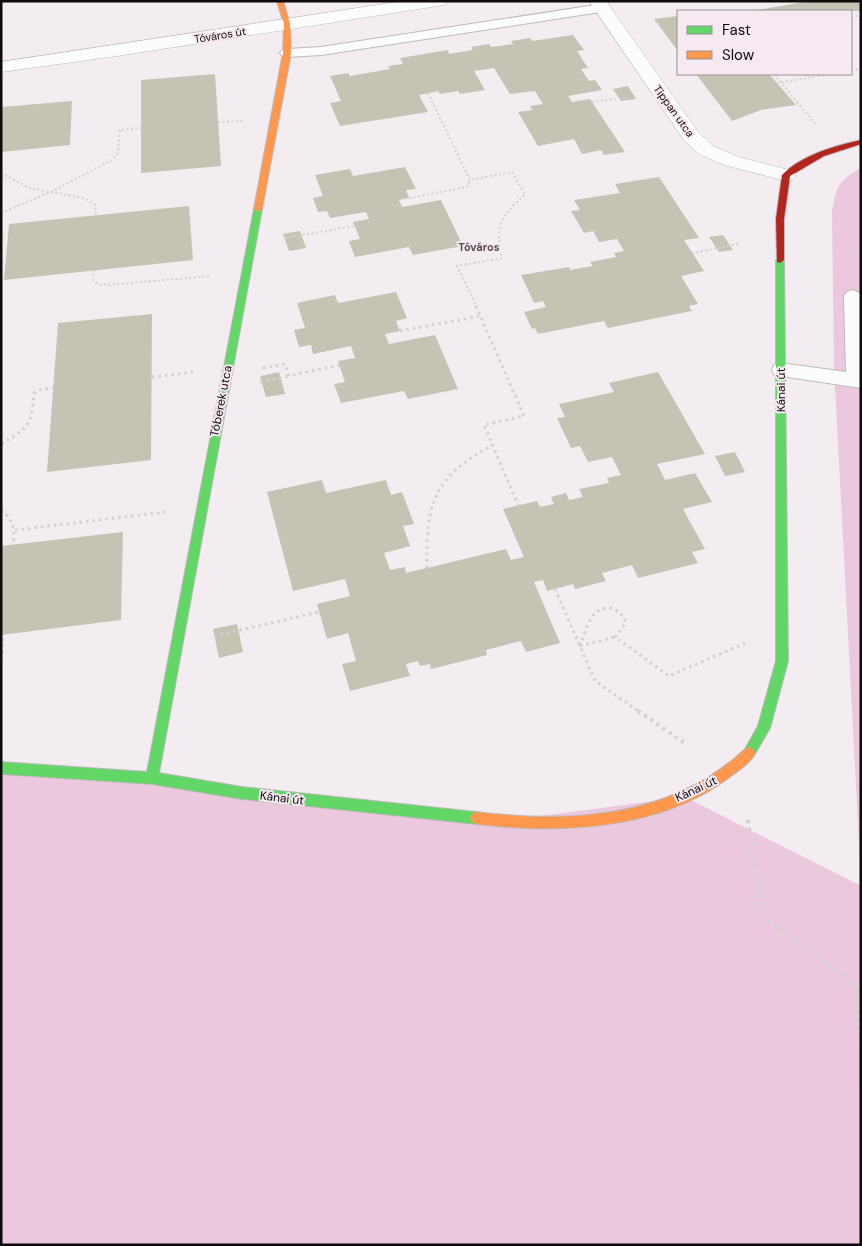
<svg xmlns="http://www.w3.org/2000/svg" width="862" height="1246" font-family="'DM Sans',sans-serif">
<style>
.green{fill:#ebc8de}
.building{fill:#c5c4b4}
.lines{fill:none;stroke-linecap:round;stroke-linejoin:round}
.lane-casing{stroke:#beb9bc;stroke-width:2}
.street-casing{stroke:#beb9bc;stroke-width:1}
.fast-casing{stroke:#beb9bc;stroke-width:2}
.slow-casing{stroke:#beb9bc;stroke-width:2}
.jam-casing{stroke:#beb9bc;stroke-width:2}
.path-far2{stroke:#d3d1d2;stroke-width:2;stroke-dasharray:2 2.5;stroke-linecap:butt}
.path-far1{stroke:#d3d1d2;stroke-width:3;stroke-dasharray:2.5 4;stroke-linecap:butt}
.path{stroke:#d3d1d2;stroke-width:4;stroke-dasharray:3 4.5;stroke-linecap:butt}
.lane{fill:#fdfcfd;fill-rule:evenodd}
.street{fill:#fdfcfd;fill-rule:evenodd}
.fast{fill:#63d668;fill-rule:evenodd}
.slow{fill:#ff974d;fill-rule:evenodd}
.jam{fill:#b3261e;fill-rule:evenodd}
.labels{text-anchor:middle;stroke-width:4;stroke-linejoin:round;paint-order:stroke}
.far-street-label{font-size:11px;fill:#0f0b0d;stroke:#f6e9f1}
.far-neighbourhood-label{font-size:11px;font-weight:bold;fill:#584e54;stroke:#f6e9f1}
.street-label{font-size:12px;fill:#0f0b0d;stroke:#f6e9f1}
</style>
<rect width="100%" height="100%" fill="#f3ecf0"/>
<g class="green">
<path d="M861 168V881L834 367 832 213C836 188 837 181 861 168Z"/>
<path d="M1 768 503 821 685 797 861 886V1245H1Z"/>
</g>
<g class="building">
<path d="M810 1H861V11H751Z"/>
<path d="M678 16V51L654 19Z"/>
<path d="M573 35 584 50 577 51 588 68 581 69 589 81 595 80 602 90 568 96 572 102 590 99 625 152 604 155 601 150 582 154 574 139 538 146 518 112 532 110 530 106 543 104 535 91 510 94 494 68 474 71 485 90 460 94 458 91 440 94 438 91 419 95 428 112 340 126 330 103 341 101 330 76 348 73 350 76 390 69 388 66 403 64 400 58 448 50 449 54 473 50 471 47 489 44 491 47 513 44 511 41 530 38 532 41Z"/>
<path d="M215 74 221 166 141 173V80Z"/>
<path d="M696 74H769L796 105 761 110 732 121Z"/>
<path d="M628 86 636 99 621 101 613 89Z"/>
<path d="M72 101 70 145 1 152V107Z"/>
<path d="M405 167 416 189 406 190 409 198 399 200 402 207 441 200 463 246 413 255 409 247 355 257 349 241 360 239 353 222 369 219 366 212 330 218 327 211 318 212 313 198 323 196 315 175 350 169 353 176Z"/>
<path d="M659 177 699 238 684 240 704 271 681 276 698 304 689 306 692 311 652 319 608 328 604 321 538 334 535 328 532 329 524 312 546 307 543 301 534 303 521 275 569 267 570 270 593 266 590 262 616 257 614 253 624 251 617 239 599 242 593 231 584 233 571 211 580 210 574 200 620 193 615 184Z"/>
<path d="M189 206 193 260 4 280 9 224Z"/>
<path d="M300 231 306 248 289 251 283 234Z"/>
<path d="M723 235 733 250 719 252 709 237Z"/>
<path d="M396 292 407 318 396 321 400 331 385 334 389 344 435 335 458 389 408 399 404 391 341 403 334 384 345 382 338 361 355 358 351 346 313 354 311 345 299 347 294 330 305 328 297 303 335 295 338 303Z"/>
<path d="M152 314 151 460 47 472 58 323Z"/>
<path d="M279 372 285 394 266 397 260 376Z"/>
<path d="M658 372 705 454 657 464 665 480 695 473 712 502 683 509 705 549 692 552 698 563 638 578 632 565 602 573 606 581 575 589 573 584 547 591 543 580 534 582 560 643 526 652 521 641 486 650 487 655 431 669 430 664 420 666 418 661 406 664 410 676 350 691 342 664 356 661 348 633 327 639 317 604 350 596 345 579 293 591 267 492 322 480 326 493 386 480 391 495 402 492 414 524 403 526 410 546 384 553 390 570 405 567 406 573 506 549 511 560 524 557 503 509 537 501 540 507 554 504 551 497 566 493 569 500 583 497 579 489 609 483 607 478 621 475 612 457 588 462 580 446 571 448 557 418 565 417 559 404 614 392 609 383Z"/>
<path d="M735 452 745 472 725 476 715 456Z"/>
<path d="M123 532 121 620 1 635V546Z"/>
<path d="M237 624 243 652 219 658 213 629Z"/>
</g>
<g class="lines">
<defs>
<g id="lane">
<path d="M602 4 609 8 607 11 321 55 287 57 282 56 280 53 282 50 287 49 321 47Z"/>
<path d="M853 290 861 294V388L774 375 772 370 774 365 781 363 846 372 844 296 847 292Z"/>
</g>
<g id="street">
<path d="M404 1H446L444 5 438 6 117 56 1 72V62Z"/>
<path d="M589 1H606L698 132 713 146 738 157 793 171 796 175 793 179 786 181 724 165 699 154 684 140Z"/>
</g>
<g id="fast">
<path d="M258 206 262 209 159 773 242 787 476 812 480 814 482 818 480 822 476 824 242 799 152 784 1 774V762L147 772 254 209Z"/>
<path d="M780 257 784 260 788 661 770 728 753 757 749 759 745 757 743 753 758 726 776 661V260Z"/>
</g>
<g id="slow">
<path d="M277 1H283L290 24 291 53 262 209 258 212 254 209 283 53 284 24Z"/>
<path d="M749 747 753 749 755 753C750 764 737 771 727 779 658 830 558 834 476 824L472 822 470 818 472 814 476 812C549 821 626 820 693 786 708 779 721 769 734 759 739 755 743 750 749 747Z"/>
</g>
<path id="jam" d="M861 140V144L824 156 790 176 784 219V260L780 263 777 262 776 219 782 175C802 155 834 146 861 140Z"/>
</defs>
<use href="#lane" class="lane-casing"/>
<use href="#street" class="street-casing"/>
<use href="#fast" class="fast-casing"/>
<use href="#slow" class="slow-casing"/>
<use href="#jam" class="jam-casing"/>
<g class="path-far2">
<path d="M851 17 861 15"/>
<path d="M851 70 861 69"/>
<path d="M774 74 816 125"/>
<path d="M777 83 831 74"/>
<path d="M428 93 470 180 512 172 525 195C501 215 494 227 502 258L457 266 477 307"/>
<path d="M592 102 628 97"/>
<path d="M218 122 243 121"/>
<path d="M1 173 29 188 84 198 95 205 96 215"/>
<path d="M409 198 467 187 470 180"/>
<path d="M1 213 53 191 112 160 118 153 120 130 141 128"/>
<path d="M285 238 355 226"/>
<path d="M692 253 739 244"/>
<path d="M94 270 93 280 98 284 108 285 211 276"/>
<path d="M851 270 850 252 861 250"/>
</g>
<g class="path-far1">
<path d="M476 306 524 416 484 425 518 505"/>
<path d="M400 331 481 316"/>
<path d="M263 368 285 364 289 376 340 365"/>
<path d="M152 377 193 372"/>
<path d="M260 382 289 376"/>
<path d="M1 444C30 427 31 426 34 393L39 390 53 388"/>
<path d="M1 510C13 518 15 531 13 545"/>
<path d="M15 530 166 512"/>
<path d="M427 568C426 503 433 477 493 445"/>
<path d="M555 589 595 681 640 712"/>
<path d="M214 636 319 612"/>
<path d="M580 646C585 632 590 607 609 608 618 609 623 615 626 623L615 637 669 676 745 643"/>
<path d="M580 646 615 637"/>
<path d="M1 660 3 635"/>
</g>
<g class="path">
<path d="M638 711 686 744"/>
<path d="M748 820 761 915 857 987 861 1095"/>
</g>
<use href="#lane" class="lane"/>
<use href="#street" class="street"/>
<use href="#fast" class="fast"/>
<use href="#slow" class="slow"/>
<use href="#jam" class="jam"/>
</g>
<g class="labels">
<g class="far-street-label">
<text transform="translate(220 35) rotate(-9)" y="4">Tóváros út</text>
<text transform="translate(674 111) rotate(54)" y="4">Tippan utca</text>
</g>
<g class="far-neighbourhood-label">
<text x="479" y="251">Tóváros</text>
</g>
<g class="street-label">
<text transform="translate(781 390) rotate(-90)" y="4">Kánai út</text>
<text transform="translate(221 401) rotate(-79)" y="4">Tóberek utca</text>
<text transform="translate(696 789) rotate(-25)" y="4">Kánai út</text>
<text transform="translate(282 798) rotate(7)" y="4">Kánai út</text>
</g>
</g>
<rect width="862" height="1246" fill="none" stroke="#0f0b0d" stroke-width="5"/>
<rect x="677" y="10" width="175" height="65" fill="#f6e9f1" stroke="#9a9096"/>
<rect x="687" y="26" width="25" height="8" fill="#63d668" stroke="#9a9096"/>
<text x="722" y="35" font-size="15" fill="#0f0b0d">Fast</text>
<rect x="687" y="51" width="25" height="8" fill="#ff974d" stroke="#9a9096"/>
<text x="722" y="60" font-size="15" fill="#0f0b0d">Slow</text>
</svg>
